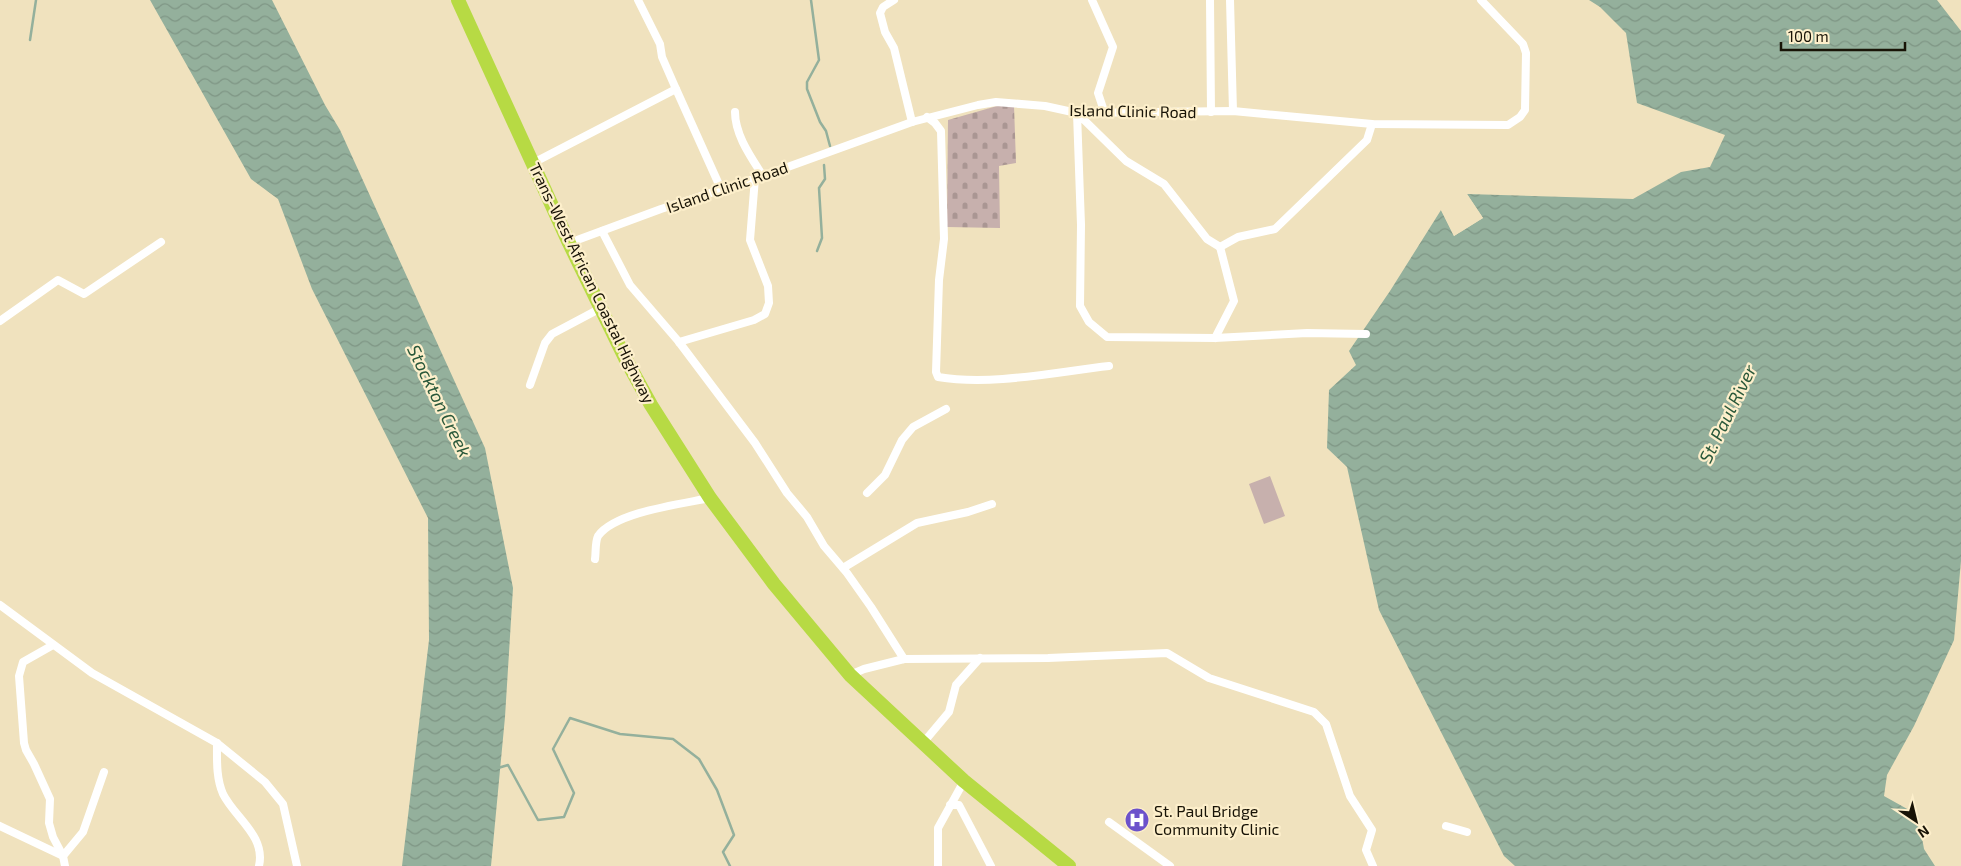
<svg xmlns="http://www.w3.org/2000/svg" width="1961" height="866" font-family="'Exo 2',sans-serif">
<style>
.grass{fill:#c7b0ad}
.cemetery{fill:url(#cemetery-stones)}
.water{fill:url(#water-waves)}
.pier{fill:#f0e2be}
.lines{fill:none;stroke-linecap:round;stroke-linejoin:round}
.stream{stroke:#94b09c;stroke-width:2.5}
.street{stroke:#fff;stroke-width:8}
.highway{stroke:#b7da44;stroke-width:14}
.labels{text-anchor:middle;stroke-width:4.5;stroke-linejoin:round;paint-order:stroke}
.street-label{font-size:16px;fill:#181306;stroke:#fdefcb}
.poi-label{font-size:16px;fill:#181306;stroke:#fdefcb;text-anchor:start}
.water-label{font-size:18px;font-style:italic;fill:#2a583a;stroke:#fdefcb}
</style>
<defs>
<pattern id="cemetery-stones" width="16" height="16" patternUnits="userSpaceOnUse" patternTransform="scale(1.25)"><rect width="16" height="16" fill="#c7b0ad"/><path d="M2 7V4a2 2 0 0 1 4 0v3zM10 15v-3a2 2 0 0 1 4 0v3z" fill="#aa9693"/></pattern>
<pattern id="water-waves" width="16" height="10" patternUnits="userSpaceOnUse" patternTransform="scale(1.25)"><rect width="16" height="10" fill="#94b09c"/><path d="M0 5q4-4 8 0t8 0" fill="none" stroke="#7f9685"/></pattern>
</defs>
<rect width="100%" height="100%" fill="#f0e2be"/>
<path class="grass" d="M1270 476 1285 516 1264 524 1249 484Z"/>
<path class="cemetery" d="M997 106H1014L1016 163 999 166 1000 228 947 227 948 120Z"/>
<g class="water">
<path d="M150 0H272L325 105 340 130 485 448 513 588 505 717 491 866H402L429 640 428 518 312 289 278 199 251 179Z"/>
<path d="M1589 0H1937L1961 31V561L1954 640 1914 726 1887 775 1884 796 1918 815 1924 849 1935 866H1515L1504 856 1379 610 1347 467 1327 448 1329 390 1356 365 1349 351 1390 291 1441 210 1454 236 1483 218 1467 194 1633 199 1681 172 1710 167 1725 135 1637 103 1626 33 1600 7Z"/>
</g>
<path class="pier" d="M1467 194 1483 218 1454 236 1441 210 1443 209 1455 233 1479 217 1465 196Z"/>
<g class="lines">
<g class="stream">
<path d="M811 0 819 60 807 82V89L820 122 826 131 830 146"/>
<path d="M30 40 36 0"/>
<path d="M817 251 822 238 819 188 825 179 824 165"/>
<path d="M498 768 508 765 538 820 564 817 574 793 553 749 570 718 620 734 673 739 699 759 717 790 734 835 723 852 730 866"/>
</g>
<g class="street">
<path d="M894 0 883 7 880 13 885 32 894 48 912 122"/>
<path d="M1092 0 1113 47 1098 93 1105 114"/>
<path d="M1210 0 1211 112"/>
<path d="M1230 0 1233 111"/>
<path d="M676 89 721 189"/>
<path d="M735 112C735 135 751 157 763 176"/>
<path d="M927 117 935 123 941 131 944 239 939 280 936 372 938 377C992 386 1055 372 1109 366"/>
<path d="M533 163 676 89 662 57 660 44 638 0"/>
<path d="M602 231 630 285 679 342 755 443 787 493 807 517 824 546 847 573 871 607 904 659"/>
<path d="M569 243 661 209 763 176 912 122 978 105 996 102 1045 106 1077 113 1233 111 1372 124 1508 125 1520 117 1525 110 1526 53 1523 44 1481 0"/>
<path d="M1220 247 1207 239 1164 184 1126 161 1077 113 1081 225 1080 306 1089 322 1107 337 1215 338 1307 333 1366 334"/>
<path d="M0 321 58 280 84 294 161 242"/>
<path d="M1215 338 1234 301 1220 247 1238 237 1275 229 1367 140 1372 124"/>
<path d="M679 342 754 320 765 314 769 303 768 286 750 240 755 178"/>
<path d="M530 385 545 343 552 334 601 308"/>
<path d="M867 493 885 475 902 440 913 427 946 409"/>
<path d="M595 559C596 553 595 542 598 536 615 512 681 504 710 498"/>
<path d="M843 568 917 523 968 512 992 504"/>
<path d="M0 605 92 673 217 743 265 782 283 804 297 866"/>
<path d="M53 645 23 662 19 676 24 743 26 750 34 764 50 799 49 823 53 837 63 856 65 866"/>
<path d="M850 675 864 669 904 659 1048 658 1167 653 1209 678 1314 712 1326 724 1350 796 1372 830 1366 850 1373 866"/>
<path d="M217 743C217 760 216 778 223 794 235 818 266 836 259 866"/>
<path d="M923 743 949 712 956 685 980 658"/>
<path d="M950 805H959L991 866"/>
<path d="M1109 822 1170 866"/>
<path d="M0 826 63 856 83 832 104 772"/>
<path d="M1446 826 1467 832"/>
<path d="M938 866V828L964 781"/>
</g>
<path class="highway" d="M458 0 569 243 625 358 651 405 710 498 774 584 850 675 964 781 1069 866"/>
</g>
<defs>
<symbol id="hospital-disc" viewBox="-11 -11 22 22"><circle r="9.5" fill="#6c52cb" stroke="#fdefcb"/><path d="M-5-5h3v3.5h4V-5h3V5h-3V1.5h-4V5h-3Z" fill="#fff"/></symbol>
</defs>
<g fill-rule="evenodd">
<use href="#hospital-disc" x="1123" y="806" width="28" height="28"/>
</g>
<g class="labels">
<g class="street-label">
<text transform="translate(1133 111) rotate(1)" y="6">Island Clinic Road</text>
<text transform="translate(727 187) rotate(-19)" y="6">Island Clinic Road</text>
<text transform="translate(592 283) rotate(64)" y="6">Trans-West African Coastal Highway</text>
</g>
<g class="poi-label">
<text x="1154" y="817">St. Paul Bridge<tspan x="1154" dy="18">Community Clinic</tspan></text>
</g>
<g class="water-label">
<text transform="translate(439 401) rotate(64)" y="6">Stockton Creek</text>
<text transform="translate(1728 414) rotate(-64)" y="6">St. Paul River</text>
</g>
</g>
<g transform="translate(1916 821) rotate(145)" stroke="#fdefcb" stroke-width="4" paint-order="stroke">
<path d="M0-4L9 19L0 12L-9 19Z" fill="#181306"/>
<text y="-8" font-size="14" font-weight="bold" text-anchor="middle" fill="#181306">N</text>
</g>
<path d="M1781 42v8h124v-8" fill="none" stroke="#181306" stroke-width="2.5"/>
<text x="1788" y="42" font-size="15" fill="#181306" stroke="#fdefcb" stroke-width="4" paint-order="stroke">100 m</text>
</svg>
